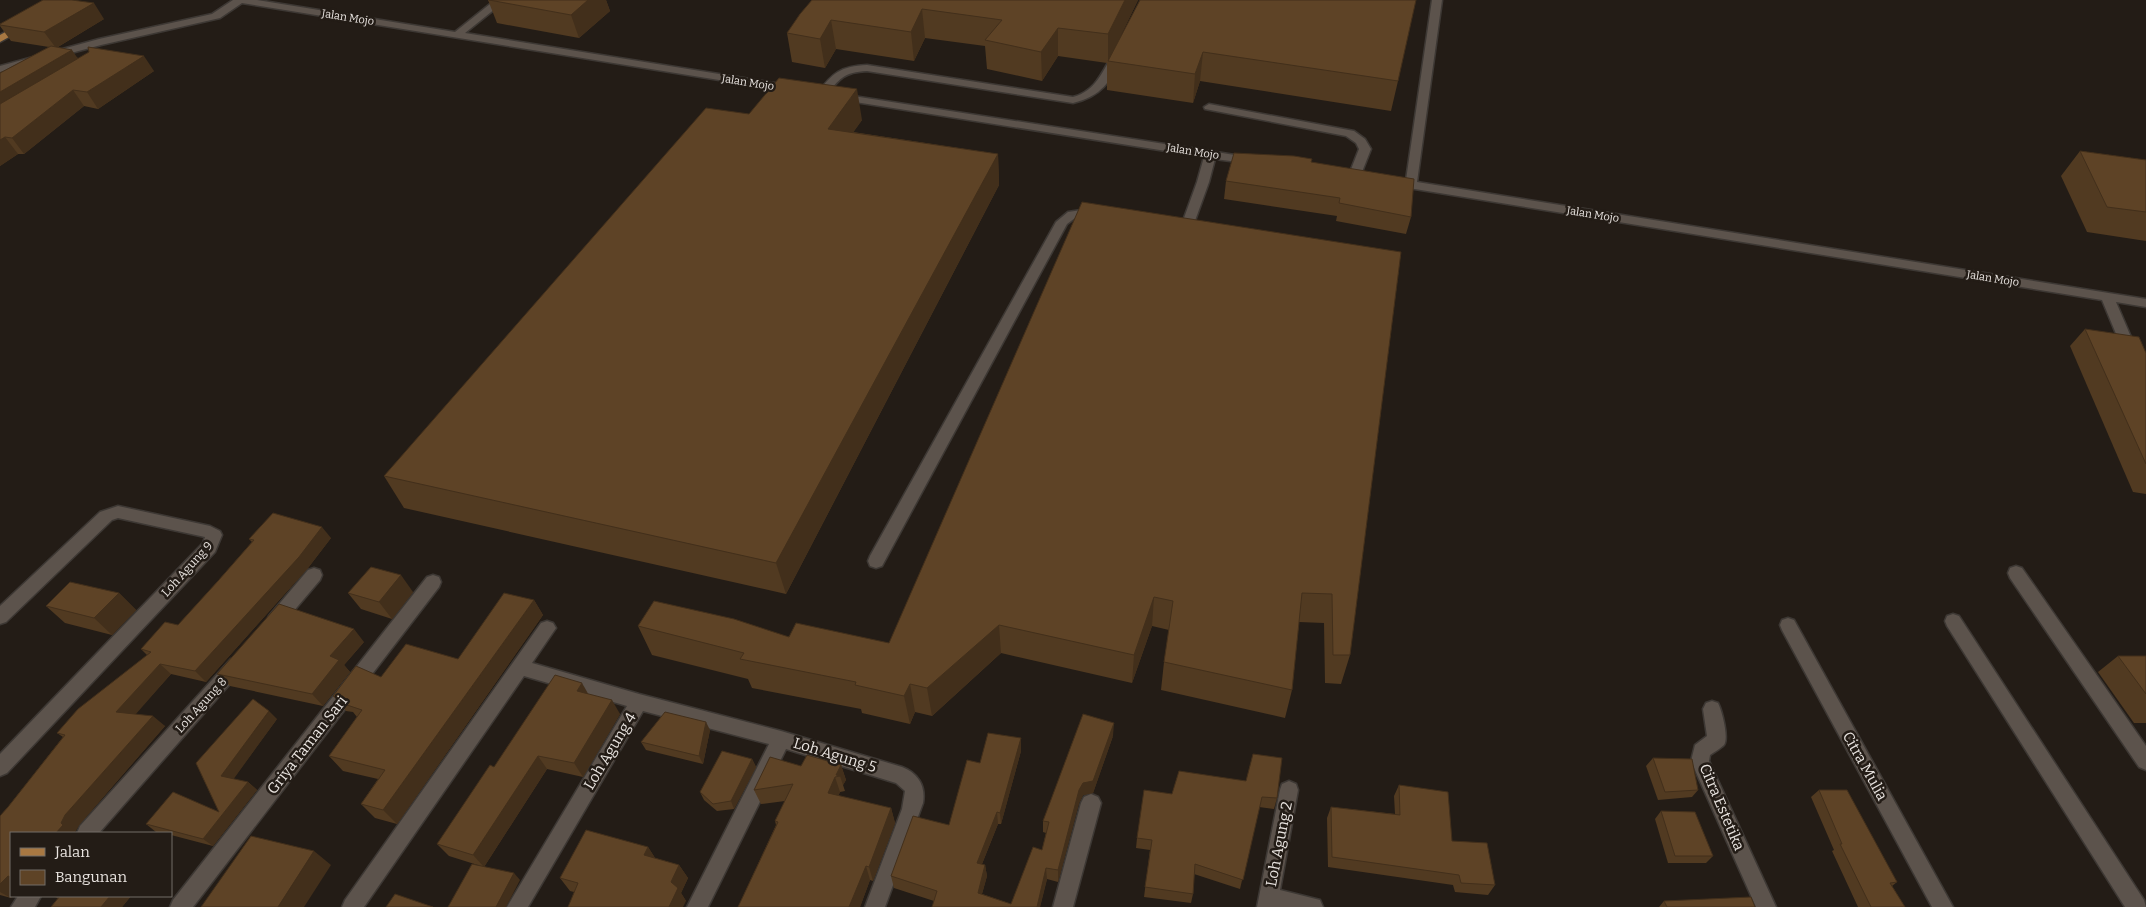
<svg xmlns="http://www.w3.org/2000/svg" width="2146" height="907" font-family="Bitter,serif">
<style>
.lines{fill:none;stroke-linecap:round;stroke-linejoin:round}
.minor-casing{stroke:#3d3834;stroke-width:3}
.major-casing{stroke:#3d3834;stroke-width:3}
.minor{fill:#5c534c;fill-rule:evenodd}
.major{fill:#a87842;fill-rule:evenodd}
.wall{fill:#513a21}
.shaded-wall{fill:#422f1b}
.building{fill:#5e4326;stroke:#422f1b}
.labels{text-anchor:middle;stroke-width:5;stroke-linejoin:round;paint-order:stroke}
.far-street-label{font-size:11px;fill:#e9e4e0;stroke:#231c16}
.street-label{font-size:12px;fill:#e9e4e0;stroke:#231c16}
.near-street-label{font-size:15px;fill:#e9e4e0;stroke:#231c16}
</style>
<rect width="100%" height="100%" fill="#231c16"/>
<g class="lines">
<defs>
<g id="minor">
<path d="M233 0H257L455 32 495 0H506L465 33 793 86 798 89 793 92 242 3 220 18 101 45 0 72V66L99 39 212 14Z"/>
<path d="M1432 0H1442L1417 182 2146 299V307L2116 302 2146 372V394L2141 393 2139 389 2102 300 1390 185 1388 182 1390 179 1406 180Z"/>
<path d="M1117 53 1122 56C1110 82 1102 96 1073 103L867 71C844 72 839 79 826 96L822 97 817 94C832 73 841 66 867 65L1073 97C1096 91 1102 72 1113 54Z"/>
<path d="M840 94 1210 151 1253 158 1259 161 1253 164 1215 159 1209 182 1192 229 1186 233 1180 229 1197 182 1204 157 836 99 835 97 836 95Z"/>
<path d="M1209 104 1354 131 1365 139 1371 149 1360 177 1354 181 1350 180 1348 177 1359 149 1356 143 1346 136 1205 109 1204 107Z"/>
<path d="M1095 208 1101 212 1099 215 1075 218 1067 224 882 566 876 568 870 566 868 561 870 556 1056 222 1068 212Z"/>
<path d="M118 506 210 526 220 531 222 535 215 552 7 773 0 776V754L203 543 205 537 118 518 112 520 6 622 0 624V606L100 512Z"/>
<path d="M2016 566 2022 568 2146 746V770L2139 767 2010 578 2008 573 2010 568Z"/>
<path d="M314 568 320 570 322 575 320 580 281 626 275 628 269 626 267 621 269 616 308 570Z"/>
<path d="M433 575 439 577 441 582 439 587 193 907H170L173 900 427 577Z"/>
<path d="M1953 614 1959 616 2144 900 2146 907H2125L1947 626 1945 621 1947 616Z"/>
<path d="M1788 618 1794 620 1953 907H1932L1782 630 1780 625 1782 620Z"/>
<path d="M547 621 553 623 556 628 532 663 639 694 781 731 902 767C918 773 926 786 923 803L885 907H865L902 809 905 791 896 783 786 749 708 907H687L769 744 643 711 528 907H507L627 706 524 676 364 907H342L345 900 541 623Z"/>
<path d="M237 656 243 659 246 664 243 669 99 833H77L80 826 231 659Z"/>
<path d="M1712 701 1718 703C1722 711 1729 738 1724 745 1720 749 1714 752 1710 755L1709 761 1776 907H1756L1691 761 1695 745 1707 736 1703 709 1706 703Z"/>
<path d="M1289 781 1296 784 1298 790 1280 890 1320 900 1323 907H1257L1280 790 1282 784Z"/>
<path d="M1091 794 1098 797 1101 803 1073 907H1053L1081 803 1084 797Z"/>
<path d="M18 896H41L35 907H11Z"/>
</g>
<path id="major" d="M23 22 27 23V27L0 42V35Z"/>
</defs>
<use href="#minor" class="minor-casing"/>
<use href="#major" class="major-casing"/>
<use href="#minor" class="minor"/>
<use href="#major" class="major"/>
</g>
<g class="wall">
<path d="M488 0H606L610 11 579 38 497 23Z"/>
<path d="M812 0H1138L1116 45 1135 11 1398 81 1391 111 1200 81 1193 103 1107 90V63L1058 56 1042 81 987 69 985 46 925 38 914 61 836 49 825 68 792 62 787 33Z"/>
<path d="M104 19 58 47 78 58 154 71 98 109 84 106 24 154H18L0 166V73L49 47 11 41 0 26V24Z"/>
<path d="M749 114 862 120 853 132 998 154 999 185 786 594 404 508 384 476Z"/>
<path d="M2080 151 2146 160V241L2087 232 2061 176Z"/>
<path d="M1311 162 1411 217 1406 234 1336 221 1337 216 1224 199 1226 181Z"/>
<path d="M1401 252 1350 655 1341 684 1325 683 1324 623 1299 622 1292 690 1285 718 1161 690 1164 662 1169 630 1152 626 1132 683 1001 653 932 716 915 712 910 724 862 713 861 709 752 688 748 679 652 655 638 626 889 643Z"/>
<path d="M2085 329 2146 353V494L2133 492 2070 346Z"/>
<path d="M331 538 308 568 206 682 171 674 135 714 165 726 79 825 75 832 76 833H11V898L0 895V816L8 807 63 737 57 733 147 655 141 649 178 625 218 581 252 542 249 539Z"/>
<path d="M413 592 392 619 361 609 348 593Z"/>
<path d="M119 593 136 610 112 635 65 623 46 606Z"/>
<path d="M534 600 543 615 397 824 375 818 361 804 378 779 343 771 329 756 357 717 353 712 346 711 333 696 381 677 458 659Z"/>
<path d="M364 642 344 665 350 672 323 706 230 686 217 674Z"/>
<path d="M2118 656H2146V723H2134L2098 672Z"/>
<path d="M588 694 620 714 583 777 547 769 484 867 520 880 484 867 449 856 437 844Z"/>
<path d="M277 719 233 779 248 782 257 790 213 846 171 835V833H163L156 832 146 824 219 812 196 763Z"/>
<path d="M710 730 703 764 646 750 641 742Z"/>
<path d="M1113 736 1093 793 1083 795 1079 803 1058 882 1047 879 1040 907 934 901 894 888 891 876 949 825 980 763 1021 751 1001 824H998L982 864 985 865 987 876 982 894 1011 904 1042 850 1046 833 1043 832V821Z"/>
<path d="M1653 758 1698 790 1692 797 1658 800 1646 766Z"/>
<path d="M752 759 756 767 734 809 717 811 704 800 700 792Z"/>
<path d="M841 765 846 780 843 785 845 791 840 792 838 796 891 808 895 823 873 881 870 880 860 907H738L776 825 775 821 785 801 761 804 754 790 801 766Z"/>
<path d="M1179 771 1277 798 1274 809 1259 807 1240 889 1194 874 1193 894 1191 903 1144 897 1150 850 1136 848 1137 838 1172 794Z"/>
<path d="M1399 785 1452 841 1495 885 1488 895 1455 892 1453 885 1328 867 1327 818 1331 807 1395 814 1394 796Z"/>
<path d="M1819 790 1897 882 1892 886 1905 907H1858L1832 851 1834 850 1811 797Z"/>
<path d="M1661 811 1713 856 1706 863H1668L1655 819Z"/>
<path d="M648 847 655 858 679 865 688 878 681 893 686 901 574 892 570 891 560 878Z"/>
<path d="M52 896H131L122 907H51L58 898Z"/>
<path d="M1664 901 1755 907H1659Z"/>
</g>
<g class="shaded-wall">
<path d="M588 0H606L610 11 579 38 571 15Z"/>
<path d="M1125 0H1138L1109 61H1108V34Z"/>
<path d="M94 3 104 19 56 48 44 32Z"/>
<path d="M922 9 925 38 914 61 911 32Z"/>
<path d="M831 20 836 49 825 68 820 39Z"/>
<path d="M1058 28V56L1042 81 1041 52Z"/>
<path d="M72 50 83 66 0 116V92Z"/>
<path d="M1203 52 1200 81 1193 103 1195 74Z"/>
<path d="M144 56 154 71 98 109 87 92Z"/>
<path d="M857 89 862 120 834 160 828 129Z"/>
<path d="M73 90 84 106 24 154 12 138Z"/>
<path d="M5 137 18 154 0 166V140Z"/>
<path d="M998 154 999 185 786 594 776 563Z"/>
<path d="M322 527 331 538 308 568 206 682 195 671Z"/>
<path d="M401 575 413 592 392 619 379 602Z"/>
<path d="M119 593 136 610 112 635 94 618Z"/>
<path d="M1154 597 1152 626 1132 683 1134 655Z"/>
<path d="M534 600 543 615 397 824 383 810Z"/>
<path d="M999 625 1001 653 932 716 927 688Z"/>
<path d="M354 629 364 642 344 665 350 672 323 706 312 694 330 656Z"/>
<path d="M160 664 171 674 128 723 116 712Z"/>
<path d="M582 683 590 697 577 691Z"/>
<path d="M910 684 915 712 910 724 904 696Z"/>
<path d="M612 700 620 714 583 777 574 763Z"/>
<path d="M269 711 277 719 230 784 221 776Z"/>
<path d="M153 716 165 726 79 825 75 832 76 833H56L65 815Z"/>
<path d="M706 722 710 730 703 764 699 756Z"/>
<path d="M1114 723 1113 736 1093 793 1083 795 1079 803 1058 882V870L1079 790Z"/>
<path d="M1021 738V751L1001 824 1000 813Z"/>
<path d="M538 756 547 769 484 867 473 855Z"/>
<path d="M752 759 756 767 734 809 731 801Z"/>
<path d="M841 765 846 780 843 785 840 776 836 775Z"/>
<path d="M835 777 840 792 833 808 828 793Z"/>
<path d="M248 782 257 790 213 846 203 839Z"/>
<path d="M891 808 895 823 873 881 869 867Z"/>
<path d="M997 812 998 824 978 874 977 863Z"/>
<path d="M648 847 657 861 644 855Z"/>
<path d="M314 851 331 865 304 907H278Z"/>
<path d="M679 865 688 878 681 893 686 901 683 907H669L671 882Z"/>
<path d="M985 865 987 876 979 904 978 893Z"/>
<path d="M866 866 870 880 860 907H849Z"/>
<path d="M1046 868 1047 879 1040 907H1037Z"/>
<path d="M514 873 520 880 506 907H496Z"/>
<path d="M8 876 11 878V896H13L11 898 0 892V884Z"/>
<path d="M110 896H131L122 907H101Z"/>
</g>
<g class="building">
<path d="M43 0H72L94 3 44 32 0 25V24Z"/>
<path d="M489 0H588L571 15Z"/>
<path d="M812 0H1125L1108 34 1058 28 1041 52 985 40 1002 20 922 9 911 32 831 20 820 39 787 33 800 14Z"/>
<path d="M1140 0H1416L1398 81 1203 52 1195 74 1108 61Z"/>
<path d="M51 46 72 50 0 92V73Z"/>
<path d="M88 47 144 56 87 92 73 90 12 138 5 137 0 140V104L89 52Z"/>
<path d="M779 78 857 89 828 129 998 154 776 563 384 476 706 108 749 114Z"/>
<path d="M2080 151 2146 160V212L2107 207Z"/>
<path d="M1234 153 1294 156 1312 159 1311 162 1414 179 1411 217 1339 203 1340 198 1226 181Z"/>
<path d="M1082 202 1401 252 1350 655H1333L1332 594 1302 593 1292 690 1164 662 1173 601 1154 597 1134 655 999 625 927 688 910 684 904 696 855 685 856 682 740 659 744 653 638 626 654 601 734 619 789 637 796 623 889 643Z"/>
<path d="M2085 329 2139 337 2146 353V464Z"/>
<path d="M273 513 322 527 299 557 195 671 160 664 116 712 153 716 65 815 61 823 63 825 56 833H11V877L8 876 0 884V816L8 807 65 735 57 733 78 709 151 652 141 649 165 622 178 625 218 581 254 540 249 539Z"/>
<path d="M371 567 401 575 379 602 348 593Z"/>
<path d="M70 582 119 593 94 618 46 606Z"/>
<path d="M504 593 534 600 383 810 361 804 385 770 329 756 362 710 347 705 348 699 333 696 356 666 381 677 406 644 458 659Z"/>
<path d="M279 604 354 629 330 656 339 660 312 694 217 674Z"/>
<path d="M2118 656H2146V694Z"/>
<path d="M555 675 582 683 577 691 612 700 574 763 538 756 473 855 437 844 490 765 494 767Z"/>
<path d="M253 699 269 711 221 776 248 782 203 839 146 824 173 792 219 812 196 763Z"/>
<path d="M665 712 706 722 699 756 641 742Z"/>
<path d="M1083 714 1114 723 1093 781 1083 783 1079 790 1058 870 1046 868 1037 907H932L937 891 891 876 913 816 949 825 967 760 980 763 988 733 1021 738 1000 813 997 812 977 863 985 865 978 893 1011 904 1033 847 1042 850 1049 822 1043 821Z"/>
<path d="M722 751 752 759 731 801 713 804 700 792Z"/>
<path d="M1253 754 1282 758 1277 798 1262 797 1243 880 1195 864 1193 894 1145 887 1152 840 1137 838 1144 790 1172 794 1179 771 1246 781Z"/>
<path d="M807 755 841 765 836 775 840 776 835 777 828 793 891 808 869 867 866 866 849 907H738L778 822 775 821 793 784 754 790 770 757 801 766Z"/>
<path d="M1653 758 1692 759 1698 790 1665 792Z"/>
<path d="M1399 785 1448 792 1452 841 1487 843 1495 885 1461 883 1459 875 1332 857 1331 807 1400 815Z"/>
<path d="M1819 790H1847L1897 882 1890 883 1905 907H1871L1840 844H1842Z"/>
<path d="M1661 811 1695 812 1713 856H1675Z"/>
<path d="M586 830 648 847 644 855 679 865 671 882 678 888 669 907H568L578 883 560 878Z"/>
<path d="M251 836 314 851 278 907H201Z"/>
<path d="M472 864 514 873 496 907H448Z"/>
<path d="M395 894 433 907H386Z"/>
<path d="M60 896H110L101 907H51Z"/>
<path d="M1751 897 1755 907H1667L1664 901Z"/>
</g>
<g class="labels">
<g class="far-street-label">
<text transform="translate(348 17) rotate(9)" y="4">Jalan Mojo</text>
<text transform="translate(748 82) rotate(9)" y="4">Jalan Mojo</text>
<text transform="translate(1193 151) rotate(9)" y="4">Jalan Mojo</text>
<text transform="translate(1593 214) rotate(9)" y="4">Jalan Mojo</text>
<text transform="translate(1993 278) rotate(9)" y="4">Jalan Mojo</text>
</g>
<g class="street-label">
<text transform="translate(187 569) rotate(-48)" y="4">Loh Agung 9</text>
<text transform="translate(201 705) rotate(-48)" y="4">Loh Agung 8</text>
</g>
<g class="near-street-label">
<text transform="translate(307 745) rotate(-52)" y="5">Griya Taman Sari</text>
<text transform="translate(610 751) rotate(-59)" y="5">Loh Agung 4</text>
<text transform="translate(835 755) rotate(17)" y="5">Loh Agung 5</text>
<text transform="translate(1865 766) rotate(61)" y="5">Citra Mulia</text>
<text transform="translate(1722 807) rotate(67)" y="5">Citra Estetika</text>
<text transform="translate(1279 844) rotate(-79)" y="5">Loh Agung 2</text>
</g>
</g>
<rect x="10" y="832" width="162" height="65" fill="#231c16" stroke="#726c67"/>
<rect x="20" y="848" width="25" height="8" fill="#a87842" stroke="#726c67"/>
<text x="55" y="857" font-size="15" fill="#e9e4e0">Jalan</text>
<rect x="20" y="870" width="25" height="15" fill="#5e4326" stroke="#726c67"/>
<text x="55" y="882" font-size="15" fill="#e9e4e0">Bangunan</text>
</svg>
